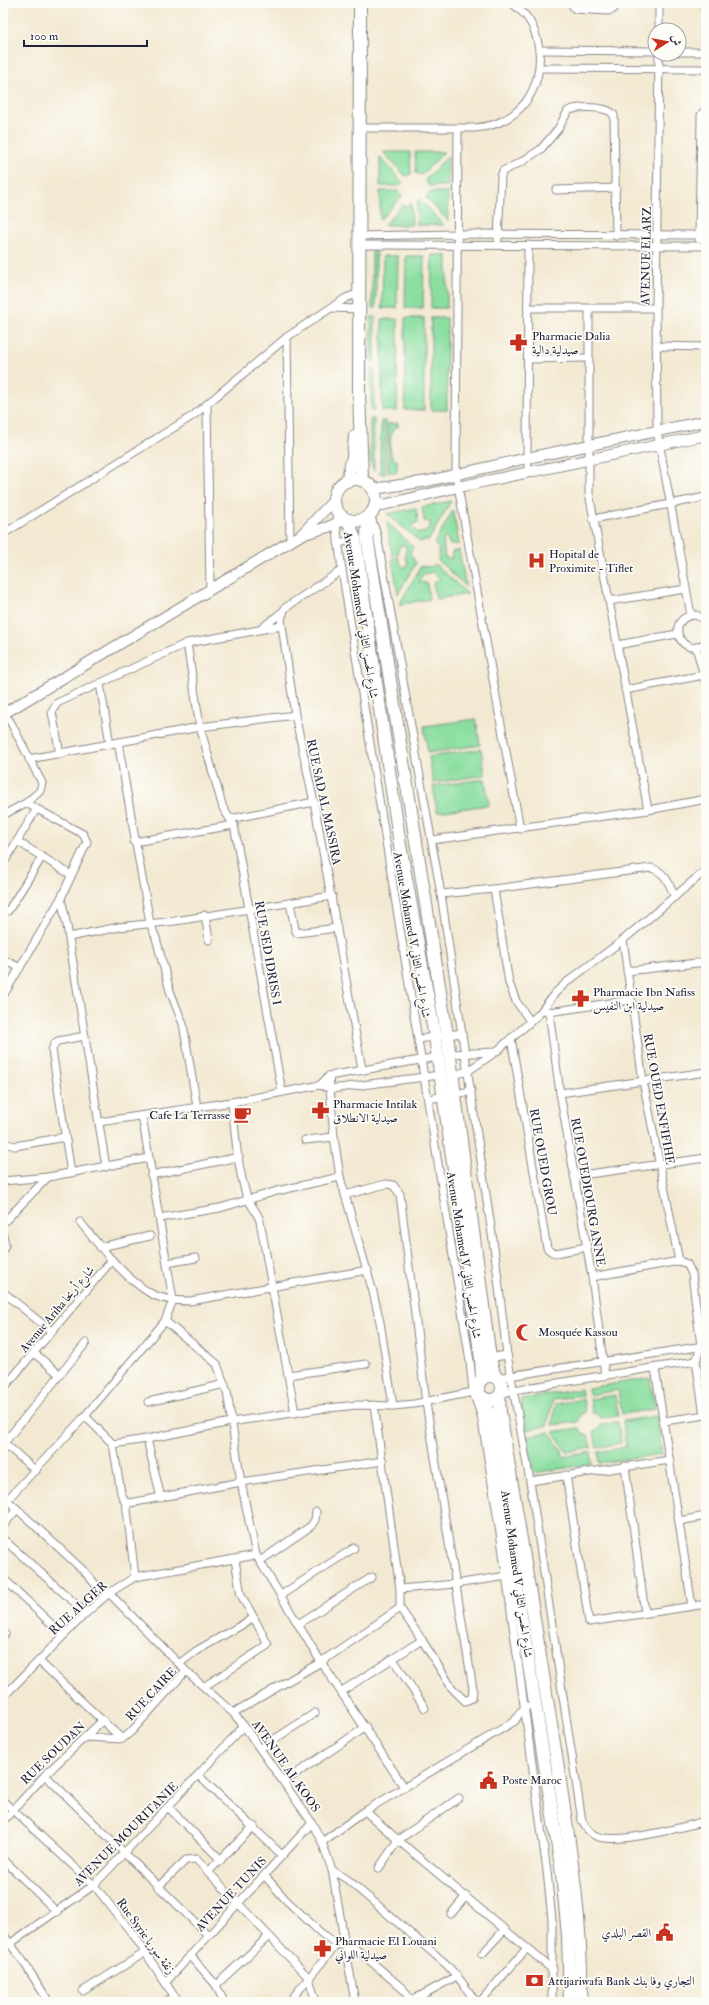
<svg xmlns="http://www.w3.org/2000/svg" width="709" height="2005" font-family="'IM FELL Double Pica',Amiri,serif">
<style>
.green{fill:#8bdea0;stroke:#56806e}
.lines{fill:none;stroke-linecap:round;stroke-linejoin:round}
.street-casing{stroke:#8a8686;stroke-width:9}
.secondary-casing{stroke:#8a8686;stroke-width:12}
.primary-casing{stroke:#8a8686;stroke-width:14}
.street{stroke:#fff;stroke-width:7}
.secondary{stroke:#fff;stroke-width:10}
.primary{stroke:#fff;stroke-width:12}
.labels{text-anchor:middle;stroke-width:3.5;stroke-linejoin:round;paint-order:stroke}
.street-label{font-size:12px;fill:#22223b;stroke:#fdfcf7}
.poi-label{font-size:12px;fill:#22223b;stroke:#fdfcf7;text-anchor:start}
</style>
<rect width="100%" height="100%" fill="#fdfcf7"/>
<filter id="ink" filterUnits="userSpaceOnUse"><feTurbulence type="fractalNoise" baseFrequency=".025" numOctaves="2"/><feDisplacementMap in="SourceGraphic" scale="8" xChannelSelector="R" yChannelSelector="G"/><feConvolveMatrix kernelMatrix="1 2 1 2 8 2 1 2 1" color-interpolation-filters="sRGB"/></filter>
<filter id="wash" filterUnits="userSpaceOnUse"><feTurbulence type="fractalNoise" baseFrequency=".012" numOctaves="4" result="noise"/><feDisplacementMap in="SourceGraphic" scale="16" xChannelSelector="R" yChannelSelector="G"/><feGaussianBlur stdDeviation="0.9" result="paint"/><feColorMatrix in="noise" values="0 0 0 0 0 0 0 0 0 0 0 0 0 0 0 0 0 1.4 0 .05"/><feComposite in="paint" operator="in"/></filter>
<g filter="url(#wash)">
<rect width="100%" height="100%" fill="#f3e9d2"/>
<g class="green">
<path d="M383 152H410L411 174 405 176Z"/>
<path d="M415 152H444L422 175 416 173Z"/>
<path d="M448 156V186H429L425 180Z"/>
<path d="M380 157 403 183 399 186H380Z"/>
<path d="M380 191H399L402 196 380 220Z"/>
<path d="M429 192H448V221L426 198Z"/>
<path d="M419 199 444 225H417V203Z"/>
<path d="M411 202 412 225H384L403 204 405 207Z"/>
<rect x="372" y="251" width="4" height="57"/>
<path d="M432 255H447V308H431Z"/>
<path d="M383 256H398L397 308H382Z"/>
<path d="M406 256H424L423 308H405Z"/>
<rect x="371" y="317" width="4" height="45"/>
<rect x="405" y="318" width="19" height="92"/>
<rect x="431" y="318" width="16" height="92"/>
<path d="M382 319H398L397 411H382Z"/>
<path d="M371 369H375L374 411H371Z"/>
<path d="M370 419H374V471L370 460Z"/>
<path d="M381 421H386L385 474H382L380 473Z"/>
<path d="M398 423V427H395C389 433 389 453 393 459L397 460V472H388V424Z"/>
<path d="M451 501 429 540H424L420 542 387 514 416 508 418 522 411 526 418 533 426 532 431 522 424 521 422 507Z"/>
<path d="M453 510 459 544 450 545 446 536 443 541 445 558 451 559 452 552 459 550 466 587 438 560 439 549 434 544Z"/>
<path d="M387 522 413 547 410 553 416 563 398 594 392 558 398 557 400 563 405 568 408 563 405 557 406 547 402 544 398 549V554L392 555Z"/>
<path d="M435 564 468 594 436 599 433 583 440 579 433 572 423 574 419 582 427 583 429 599 399 605 421 566 431 567Z"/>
<path d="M476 719 480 745 428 753 424 726Z"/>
<path d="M481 749 485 775 433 783 429 757Z"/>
<path d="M485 779 489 805 437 812 433 786Z"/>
<path d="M650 1378 655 1409 622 1414 618 1390 589 1395 588 1388Z"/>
<path d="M581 1389 582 1395 553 1400 547 1426 525 1430 521 1399Z"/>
<path d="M615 1395 618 1415 600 1418 597 1414 592 1413 590 1399Z"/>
<path d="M583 1399 585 1412 581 1414 578 1422 552 1425 556 1404Z"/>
<path d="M657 1416 662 1454 599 1463 598 1452 626 1447 623 1421Z"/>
<path d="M618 1422 621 1443 597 1448 594 1432 599 1429 601 1425Z"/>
<path d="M579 1428 583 1435H588L591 1448 568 1452 553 1432Z"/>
<path d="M549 1432 562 1450 563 1457 591 1452 592 1464 533 1473 527 1436Z"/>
</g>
</g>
<g filter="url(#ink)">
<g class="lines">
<defs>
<g id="street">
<path d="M571 3 575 9 608 11 614 9 615 3"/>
<path d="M702 3 706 7"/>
<path d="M659 30V3"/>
<path d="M540 50 655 51"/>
<path d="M679 52H706"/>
<path d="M659 54 656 308 657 431 691 615"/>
<path d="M540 68 706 69"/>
<path d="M360 128H475C485 127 495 125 504 120 540 102 549 53 529 20 525 14 518 8 512 3"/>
<path d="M458 129 456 475 520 829"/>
<path d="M556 190 616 188"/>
<path d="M359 236 456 234 706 235"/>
<path d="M498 239 501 176 503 171 523 161 541 149 558 129 568 111C578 106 608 106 614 115L616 236"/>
<path d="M699 239 701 119V115L706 109"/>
<path d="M359 245 706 246"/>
<path d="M528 245 527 458 529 473"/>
<path d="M331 308 359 309"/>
<path d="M528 308H656"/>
<path d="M589 309V493L648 810"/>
<path d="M287 337 290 542"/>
<path d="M656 346 706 347"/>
<path d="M528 359 588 358"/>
<path d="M207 406 210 590"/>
<path d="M339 513 336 524 342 570 470 1361 473 1392 481 1415 501 1539 547 1871 552 1920V2002"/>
<path d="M371 517 377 535 441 894 495 1254 507 1355 530 1481 582 1821C585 1827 589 1833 596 1836 618 1845 681 1827 706 1821"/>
<path d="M593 519 706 497"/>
<path d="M3 534 194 415 287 337 326 311 346 298 359 293"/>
<path d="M338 543 357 539"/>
<path d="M342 570 285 608 281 619 295 715 314 802 362 1069"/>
<path d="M609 601 686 589"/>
<path d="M706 620 696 615C662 616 682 663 706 642"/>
<path d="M262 628 282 612"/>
<path d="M187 643 200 727 223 808 234 825 282 1092"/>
<path d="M617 645 677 634"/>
<path d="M696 647 706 682"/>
<path d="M100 684 110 744"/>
<path d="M625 690 704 675"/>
<path d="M3 714 10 721 42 783 40 791 26 803"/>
<path d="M118 742 150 923 156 938 170 991 183 1024 197 1107"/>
<path d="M60 754 52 712 57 703 187 643 281 626"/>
<path d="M29 759 200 727 295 715"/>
<path d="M3 815 26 803 83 834 87 842 61 898 3 996"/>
<path d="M230 819 314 802"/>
<path d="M432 840 648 810 706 799"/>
<path d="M17 841 71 875"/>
<path d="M134 842 234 825"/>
<path d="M3 864 36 810"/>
<path d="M494 889 509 983 516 1001 530 1021"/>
<path d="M441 894 494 889 651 868C666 872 669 884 675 897"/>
<path d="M61 898 67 926 106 1167"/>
<path d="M290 903 295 929 297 933 337 928"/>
<path d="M8 911 42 857"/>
<path d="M205 915 209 940"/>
<path d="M69 937 119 927 175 921 332 896"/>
<path d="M623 940 643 1081 679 1261"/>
<path d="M3 959 20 968"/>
<path d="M627 971 706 962"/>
<path d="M545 1010 549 1012 631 1000"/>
<path d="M549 1012 560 1093 592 1277 605 1376"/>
<path d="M511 1038 547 1248 552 1252 556 1253 587 1247"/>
<path d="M419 1039 462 1033"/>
<path d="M450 1054 495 1052"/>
<path d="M453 1075 468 1071 497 1051 539 1014 555 993 567 982 623 940 706 870"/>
<path d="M329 1076 334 1137 340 1177 373 1292 380 1322 393 1406"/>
<path d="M320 1085 329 1076 437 1057"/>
<path d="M560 1093 706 1072"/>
<path d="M429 1099 471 1091"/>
<path d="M232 1102C235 1132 237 1165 246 1194 249 1204 257 1211 260 1221L295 1413"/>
<path d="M142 1116 173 1300 165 1321 217 1364 227 1392 241 1482 256 1555 321 1662 404 1787"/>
<path d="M99 1122 232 1102 320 1085 331 1089 440 1075"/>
<path d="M305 1140 334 1137"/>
<path d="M3 1143 15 1146 65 1137"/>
<path d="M71 1173 52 1050 55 1043 58 1041 85 1036"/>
<path d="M151 1175 239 1157"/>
<path d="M574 1176 706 1158"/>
<path d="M3 1181 48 1177 149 1158"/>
<path d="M345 1195 386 1184 393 1185 400 1194 426 1403 473 1689 472 1698 465 1701 452 1688 422 1640 400 1608V1589L374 1405"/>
<path d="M159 1218 220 1208 277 1191 340 1177"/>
<path d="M80 1222C99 1245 124 1278 150 1293 162 1300 176 1301 190 1301L368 1270"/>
<path d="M3 1223 48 1177"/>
<path d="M3 1235 5 1245 3 1250"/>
<path d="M100 1247 150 1236"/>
<path d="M167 1263 196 1258"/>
<path d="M592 1277 679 1261 687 1264 692 1274 701 1346 696 1361 704 1415"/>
<path d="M3 1292 51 1331"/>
<path d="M34 1353 59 1374"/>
<path d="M488 1358 507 1355"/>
<path d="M655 1368 692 1606"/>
<path d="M288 1375 366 1364"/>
<path d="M496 1378 704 1346"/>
<path d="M3 1389 112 1260"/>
<path d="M499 1395 513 1390 696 1361"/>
<path d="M148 1402 225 1384"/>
<path d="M85 1416 113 1444 121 1493 125 1502 130 1503 241 1482 383 1461"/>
<path d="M664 1421 706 1415"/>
<path d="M147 1439 161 1498"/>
<path d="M3 1442 36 1471"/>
<path d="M4 1443 86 1343"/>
<path d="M113 1444 147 1439 231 1422 319 1409 357 1405 393 1406 414 1404 478 1391"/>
<path d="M625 1466 645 1613"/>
<path d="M566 1475 589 1622 706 1604"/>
<path d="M530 1481 670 1460"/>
<path d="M3 1496 85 1572 96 1585 109 1593 186 1671 233 1713 244 1726 312 1823 322 1842 332 1870 355 2002"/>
<path d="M7 1500 85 1416 165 1321"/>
<path d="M126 1502 135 1577"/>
<path d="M679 1521 706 1516"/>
<path d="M3 1526 17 1509"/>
<path d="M3 1539 86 1613"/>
<path d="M235 1560 241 1595 254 1618"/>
<path d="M260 1561 311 1526 315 1520 316 1512"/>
<path d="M3 1578 63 1635"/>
<path d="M400 1589 455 1584 507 1576"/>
<path d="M281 1595 354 1548"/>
<path d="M298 1624 372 1577"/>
<path d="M3 1631 5 1634"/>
<path d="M393 1659 425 1708"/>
<path d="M39 1661 122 1739 131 1732 186 1671"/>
<path d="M180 1663 196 1651 254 1618 268 1645 205 1686"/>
<path d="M342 1691 422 1640"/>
<path d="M3 1697 86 1613 109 1593 135 1577 256 1555"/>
<path d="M233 1713 321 1662 400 1608"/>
<path d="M85 1737 122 1739"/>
<path d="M261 1748 315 1713"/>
<path d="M45 1775 208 1935"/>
<path d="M199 1776 282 1855"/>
<path d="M285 1781 366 1727"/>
<path d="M3 1801 94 1885 135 1937 178 2002"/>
<path d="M169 1808 221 1860"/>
<path d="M365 1811 398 1840 553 1970"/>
<path d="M3 1821 45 1775 103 1720"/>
<path d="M322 1842 365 1811 515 1721 520 1712 528 1706"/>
<path d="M3 1859 57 1912"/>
<path d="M379 1868 398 1840 459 1798"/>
<path d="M332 1870 348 1880 446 1964 461 1981 476 2002"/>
<path d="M208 1872 254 1826"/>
<path d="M265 1876 285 1899 321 1933 337 1944 354 1948 367 1958 403 1989 412 2002"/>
<path d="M158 1887 186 1860 196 1859 309 1978 316 2002"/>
<path d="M451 1914 466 1896"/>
<path d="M3 1934 23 1961 49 2002"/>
<path d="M11 1943 94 1885 244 1726"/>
<path d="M482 1954 505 1929"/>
<path d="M190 1955 216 1985 224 2002"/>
<path d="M166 1982 312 1823"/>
<path d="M216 1985 269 1936"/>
<path d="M83 1991 146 1952"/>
<path d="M411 2001 457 1976"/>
<path d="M166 2002 176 1997"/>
<path d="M289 2002 337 1944"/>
<path d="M480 2002 527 1948"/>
</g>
<g id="secondary">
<path d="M373 489 428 481 527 458 706 421"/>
<path d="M375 507 458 487 706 435"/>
<path d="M302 534 335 499"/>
<path d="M3 714 301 535 328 527 346 519"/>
</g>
<g id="primary">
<path d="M360 3 359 391 362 480"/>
<circle cx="355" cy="500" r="21"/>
<path d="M347 481 353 457 355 436"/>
<path d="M368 517 367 537 447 1035 490 1358 495 1377"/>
<path d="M348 520 355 539 400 845 435 1037 481 1359 482 1379"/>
<circle cx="490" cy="1388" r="12"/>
<path d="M499 1396 500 1412C519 1529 539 1645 557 1762 569 1842 583 1921 581 2002"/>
<path d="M484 1398 489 1414 562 1873 568 1936 570 2002"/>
</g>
</defs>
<use href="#street" class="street-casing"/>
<use href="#secondary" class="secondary-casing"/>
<use href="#primary" class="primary-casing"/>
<use href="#street" class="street"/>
<use href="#secondary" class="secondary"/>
<use href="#primary" class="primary"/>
</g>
</g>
<defs>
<symbol id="pharmacy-bare" viewBox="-9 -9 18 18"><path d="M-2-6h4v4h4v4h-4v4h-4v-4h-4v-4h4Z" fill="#c8321e" stroke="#fdfcf7" stroke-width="2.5" paint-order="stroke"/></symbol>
<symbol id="hospital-bare" viewBox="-9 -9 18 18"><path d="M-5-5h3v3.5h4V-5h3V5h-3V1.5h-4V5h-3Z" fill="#c8321e" stroke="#fdfcf7" stroke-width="2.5" paint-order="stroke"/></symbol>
<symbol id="cafe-bare" viewBox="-9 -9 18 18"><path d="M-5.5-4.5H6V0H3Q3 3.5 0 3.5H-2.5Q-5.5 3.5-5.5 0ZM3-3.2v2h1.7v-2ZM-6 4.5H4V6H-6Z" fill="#c8321e" stroke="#fdfcf7" stroke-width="2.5" paint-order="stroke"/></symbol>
<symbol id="mosque-bare" viewBox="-9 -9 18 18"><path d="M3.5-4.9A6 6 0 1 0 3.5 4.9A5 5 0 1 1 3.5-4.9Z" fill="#c8321e" stroke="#fdfcf7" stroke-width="2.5" paint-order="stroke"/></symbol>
<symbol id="civic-bare" viewBox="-9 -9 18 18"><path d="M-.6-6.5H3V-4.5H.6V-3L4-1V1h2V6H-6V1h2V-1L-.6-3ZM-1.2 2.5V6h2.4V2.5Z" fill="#c8321e" stroke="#fdfcf7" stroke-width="2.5" paint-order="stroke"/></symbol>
<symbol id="bank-bare" viewBox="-9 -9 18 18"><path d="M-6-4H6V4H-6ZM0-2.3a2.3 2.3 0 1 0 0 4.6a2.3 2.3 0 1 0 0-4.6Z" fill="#c8321e" stroke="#fdfcf7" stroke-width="2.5" paint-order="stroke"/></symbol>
</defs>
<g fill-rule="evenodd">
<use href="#pharmacy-bare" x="506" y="330" width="25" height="25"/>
<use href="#hospital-bare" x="524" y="548" width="25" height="25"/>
<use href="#pharmacy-bare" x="568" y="986" width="25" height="25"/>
<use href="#pharmacy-bare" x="308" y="1098" width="25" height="25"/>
<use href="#cafe-bare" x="230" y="1102" width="25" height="25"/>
<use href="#mosque-bare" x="512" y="1320" width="25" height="25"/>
<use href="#civic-bare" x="476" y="1768" width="25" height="25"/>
<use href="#civic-bare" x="652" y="1920" width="25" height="25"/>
<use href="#pharmacy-bare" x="310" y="1936" width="25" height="25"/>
<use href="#bank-bare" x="522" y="1968" width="25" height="25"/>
</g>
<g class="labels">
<g class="street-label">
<text transform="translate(646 256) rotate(-89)" y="4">AVENUE ELARZ</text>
<text transform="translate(361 615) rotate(81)" y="4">Avenue Mohamed V شارع الحسن الثاني</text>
<text transform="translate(324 802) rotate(78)" y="4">RUE SAD AL MASSIRA</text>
<text transform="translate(412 935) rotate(80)" y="4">Avenue Mohamed V شارع الحسن الثاني</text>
<text transform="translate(268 953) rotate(80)" y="4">RUE SED IDRISS I</text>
<text transform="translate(659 1099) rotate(80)" y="4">RUE OUED ENFIFIHE</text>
<text transform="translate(543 1162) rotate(80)" y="4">RUE OUED GROU</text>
<text transform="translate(588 1192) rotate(80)" y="4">RUE OUEDIOURG ANNE</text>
<text transform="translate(464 1255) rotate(81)" y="4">Avenue Mohamed V شارع الحسن الثاني</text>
<text transform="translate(57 1309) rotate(-50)" y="4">Avenue Ariha شارع أريحا</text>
<text transform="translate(517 1574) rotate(82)" y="4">Avenue Mohamed V شارع الحسن الثاني</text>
<text transform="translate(78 1608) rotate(-42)" y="4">RUE ALGER</text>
<text transform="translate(151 1694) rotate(-47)" y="4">RUE CAIRE</text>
<text transform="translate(53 1753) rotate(-44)" y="4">RUE SOUDAN</text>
<text transform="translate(286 1766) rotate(55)" y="4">AVENUE AL KOOS</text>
<text transform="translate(126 1834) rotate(-45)" y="4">AVENUE MOURITANIE</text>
<text transform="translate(231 1894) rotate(-47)" y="4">AVENUE TUNIS</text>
<text transform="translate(146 1936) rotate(54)" y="4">Rue Syrie زنقة سوريا</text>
</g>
<g class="poi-label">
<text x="532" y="340">Pharmacie Dalia<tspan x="532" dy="14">صيدلية دالية</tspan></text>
<text x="549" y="558">Hopital de<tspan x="549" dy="14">Proximite - Tiflet</tspan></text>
<text x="593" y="996">Pharmacie Ibn Nafiss<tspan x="593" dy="14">صيدلية ابن النفيس</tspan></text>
<text x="333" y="1108">Pharmacie Intilak<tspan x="333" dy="14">صيدلية الانطلاق</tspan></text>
<text x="230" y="1119" text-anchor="end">Cafe La Terrasse</text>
<text x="538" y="1336">Mosquée Kassou</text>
<text x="502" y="1784">Poste Maroc</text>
<text x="651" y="1937" text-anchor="end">القصر البلدي</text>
<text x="335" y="1945">Pharmacie El Louani<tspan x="335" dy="14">صيدلية اللواني</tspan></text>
<text x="548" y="1985">Attijariwafa Bank التجاري وفا بنك</text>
</g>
</g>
<rect width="709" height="2005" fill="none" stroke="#fdfcf7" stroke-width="16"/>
<g transform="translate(667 42) rotate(79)"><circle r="19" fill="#fdfcf7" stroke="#a5a5ac"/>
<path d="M0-3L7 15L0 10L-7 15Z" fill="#c8321e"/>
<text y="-6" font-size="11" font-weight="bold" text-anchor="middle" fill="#22223b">ش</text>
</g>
<path d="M24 40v6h123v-6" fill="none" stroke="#22223b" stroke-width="2"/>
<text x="30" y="40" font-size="12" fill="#22223b" stroke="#fdfcf7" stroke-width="3" paint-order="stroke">100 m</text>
</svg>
